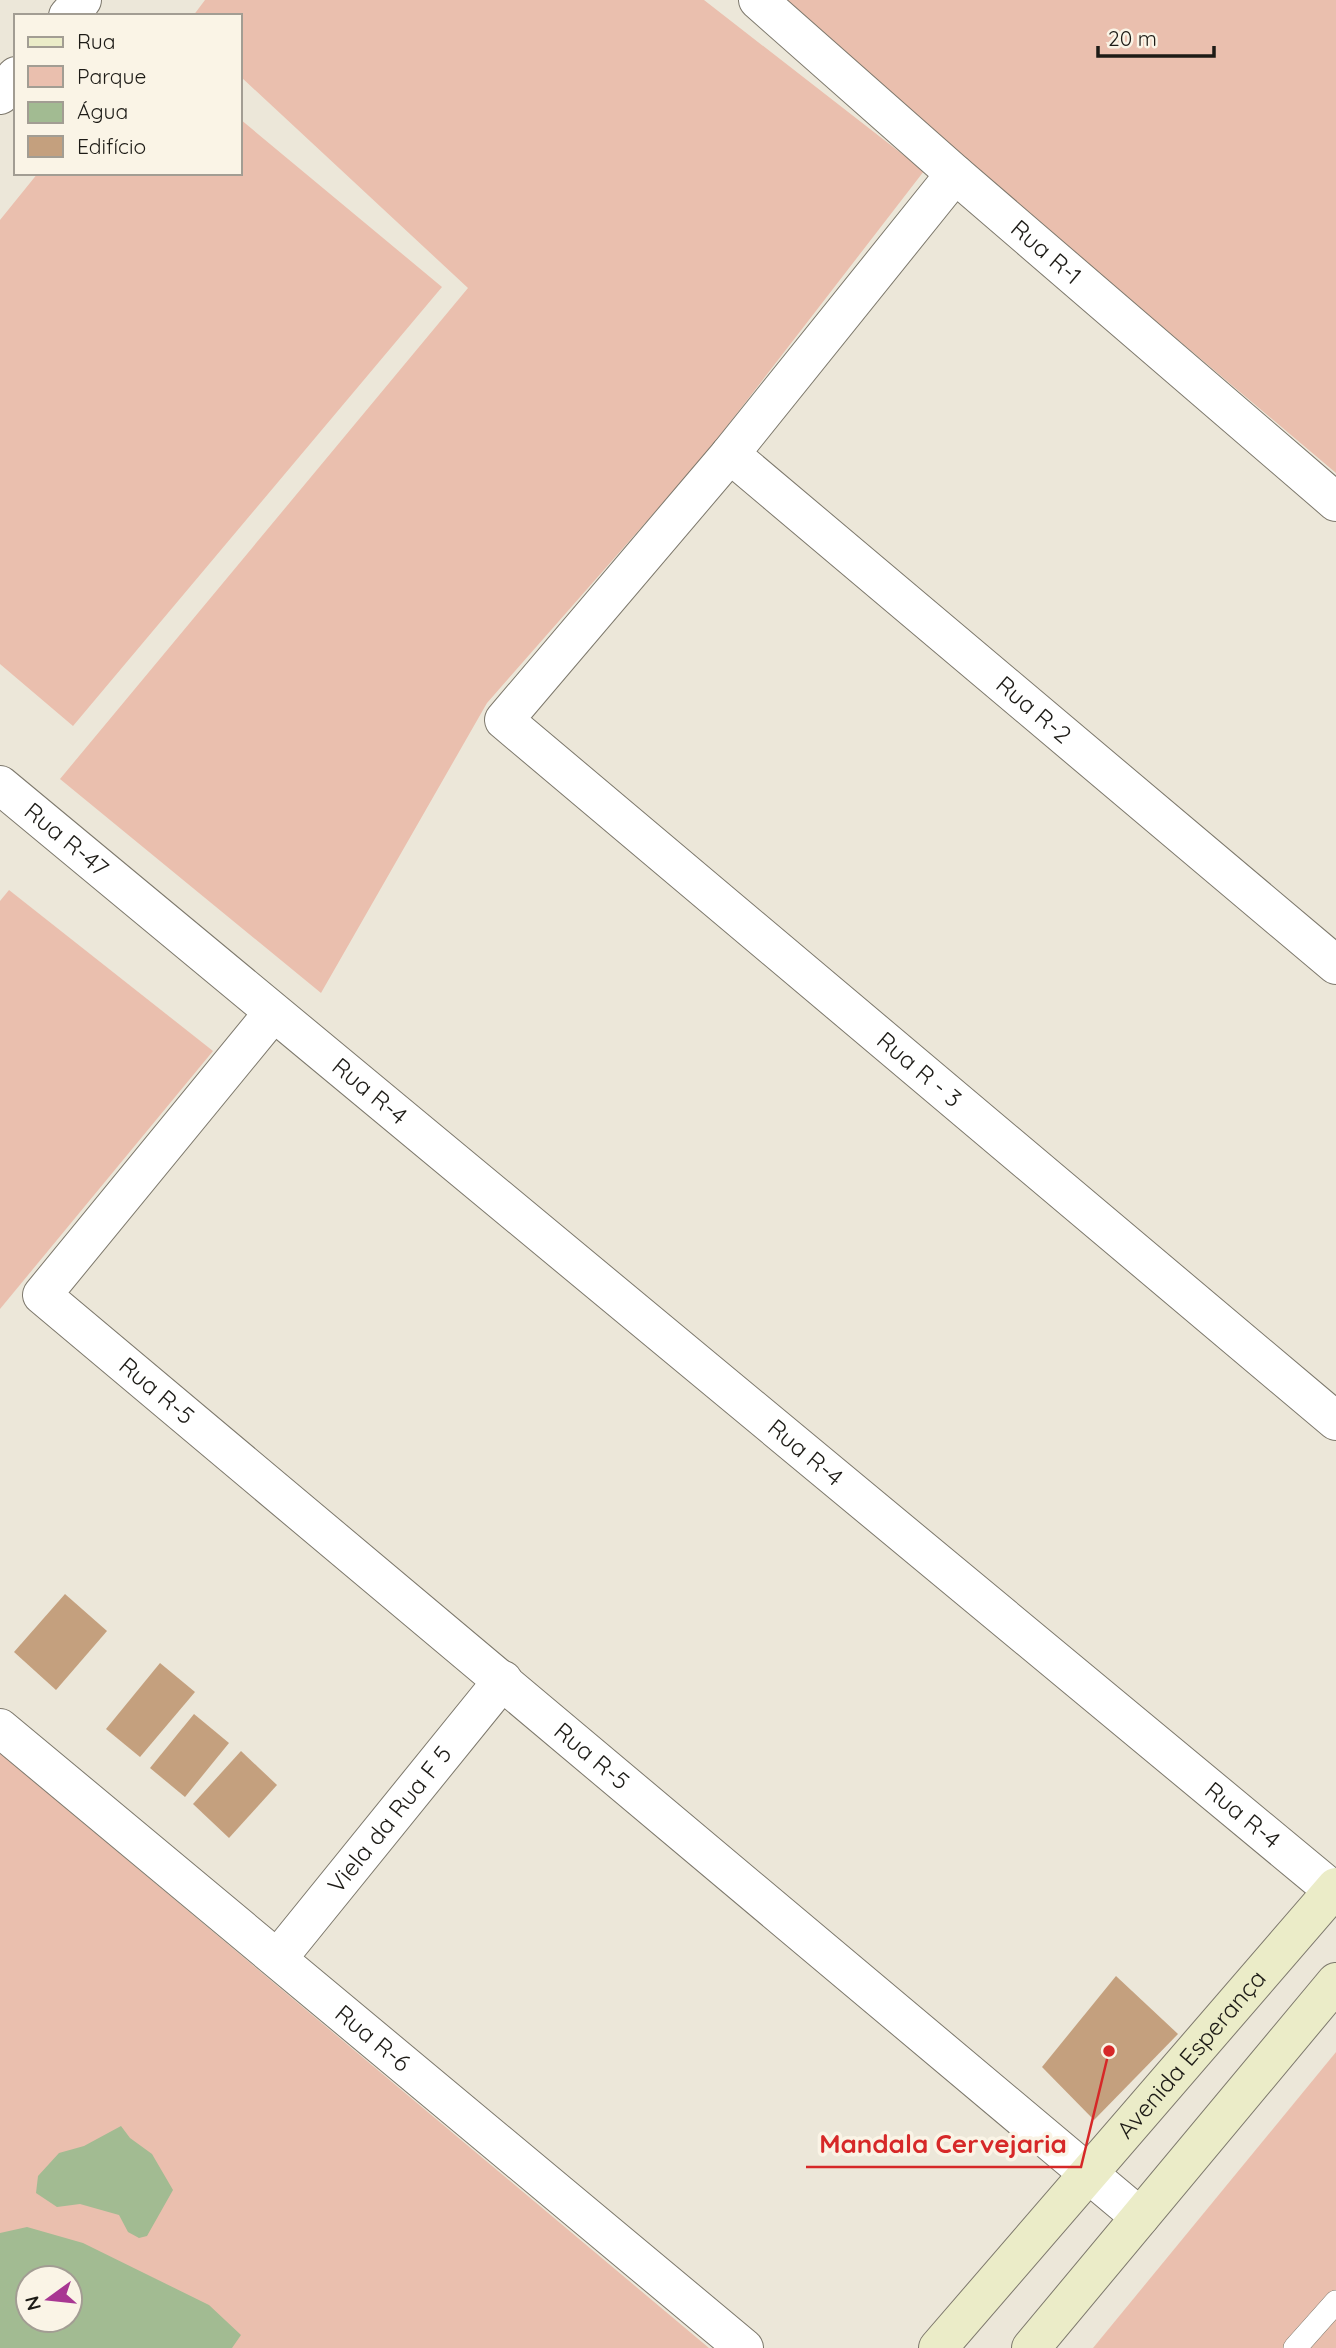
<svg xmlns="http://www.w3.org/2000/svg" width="1336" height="2348" font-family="Quicksand,sans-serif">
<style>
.green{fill:#eabfae;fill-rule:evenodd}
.water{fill:#a2bb92;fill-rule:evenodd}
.building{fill:#c4a07e}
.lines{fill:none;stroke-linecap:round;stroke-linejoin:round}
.service-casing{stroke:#7d786c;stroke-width:24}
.minor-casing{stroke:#7d786c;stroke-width:40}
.secondary-casing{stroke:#7d786c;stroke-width:40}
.service{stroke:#fff;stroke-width:23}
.minor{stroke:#fff;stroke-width:38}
.secondary{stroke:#ebecc8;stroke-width:38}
.labels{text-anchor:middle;stroke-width:7;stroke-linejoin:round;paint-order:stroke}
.street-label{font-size:24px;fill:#1d1b16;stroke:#faf4e6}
.leader{fill:none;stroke:#d62828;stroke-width:2.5}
.callout-dot{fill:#d62828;stroke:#faf4e6;stroke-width:2.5}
.callout-label{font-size:26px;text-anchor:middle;font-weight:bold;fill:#d62828;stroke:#faf4e6;stroke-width:7;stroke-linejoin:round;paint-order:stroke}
</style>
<rect width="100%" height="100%" fill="#ece7d9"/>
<g class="green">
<path d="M205 0H704L924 171 704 456 487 703 321 993 60 779 468 288 240 76V16H193Z"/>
<path d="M775 0H1336V473Z"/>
<path d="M240 119 442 287 73 726 0 664V220L38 173H240Z"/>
<path d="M9 890 213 1051 0 1309V901Z"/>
<path d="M0 1753 709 2348H0ZM28 2278H70V2320H28Z"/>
<path d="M1336 2052V2348H1093Z"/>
</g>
<g class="water">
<path d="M121 2126 130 2138 152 2154 173 2190 147 2236 139 2238 128 2232 119 2215 80 2204 57 2207 36 2193 38 2176 59 2153 84 2146Z"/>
<path d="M27 2227 83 2243 209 2305 241 2335 232 2348H0V2233ZM70 2278V2320H28V2278Z"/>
</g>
<g class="building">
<path d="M65 1594 107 1631 56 1690 14 1652Z"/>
<path d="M160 1663 195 1692 140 1757 106 1729Z"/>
<path d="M194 1714 229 1743 185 1797 150 1768Z"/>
<path d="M241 1751 277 1785 229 1838 193 1804Z"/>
<path d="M1116 1976 1178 2034 1094 2120 1042 2067Z"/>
</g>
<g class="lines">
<defs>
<path id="service" d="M1295 2348 1336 2302"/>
<g id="minor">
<path id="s1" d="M758 0 955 174 1336 502"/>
<path d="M68 16 82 0"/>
<path d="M0 95 16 76"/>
<path id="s2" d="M955 174 730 454 504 720 1336 1421"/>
<path id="s3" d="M730 454 1336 965"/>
<path id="s4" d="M0 785 1336 1893"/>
<path id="s5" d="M273 1013 42 1295 1140 2217"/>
<path id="s6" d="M0 1728 744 2348"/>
<path id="s7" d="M278 1958 503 1680"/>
</g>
<g id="secondary">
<path id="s8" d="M938 2348 1336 1887"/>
<path d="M1031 2348 1336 1982"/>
</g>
</defs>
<use href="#service" class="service-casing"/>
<use href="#minor" class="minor-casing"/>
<use href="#secondary" class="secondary-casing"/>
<use href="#service" class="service"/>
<use href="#minor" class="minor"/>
<use href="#secondary" class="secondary"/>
</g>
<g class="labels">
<g class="street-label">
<text dy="8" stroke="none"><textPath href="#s1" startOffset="383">Rua R-1</textPath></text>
<text dy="8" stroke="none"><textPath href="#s3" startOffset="397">Rua R-2</textPath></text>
<text dy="8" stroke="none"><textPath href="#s4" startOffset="86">Rua R-47</textPath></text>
<text dy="8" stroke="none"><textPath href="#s2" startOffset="1251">Rua R - 3</textPath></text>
<text dy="8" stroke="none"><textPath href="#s4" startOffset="480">Rua R-4</textPath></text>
<text dy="8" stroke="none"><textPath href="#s5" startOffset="514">Rua R-5</textPath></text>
<text dy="8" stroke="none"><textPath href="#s4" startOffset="1046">Rua R-4</textPath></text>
<text dy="8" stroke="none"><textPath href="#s5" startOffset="1082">Rua R-5</textPath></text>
<text dy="8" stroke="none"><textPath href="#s4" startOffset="1614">Rua R-4</textPath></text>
<text dy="8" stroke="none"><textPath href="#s7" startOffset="178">Viela da Rua F 5</textPath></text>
<text dy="8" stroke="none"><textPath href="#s6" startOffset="485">Rua R-6</textPath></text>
<text dy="8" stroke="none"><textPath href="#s8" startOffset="388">Avenida Esperança</textPath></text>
</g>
</g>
<path class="leader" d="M1109 2051L1081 2167H806"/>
<circle class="callout-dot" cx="1109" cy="2051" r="7"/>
<g class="callout-label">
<text x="943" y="2153">Mandala Cervejaria</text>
</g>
<rect x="14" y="14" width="228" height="161" fill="#faf4e6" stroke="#a29d93" stroke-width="2"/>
<rect x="28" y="37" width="35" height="10" fill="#ebecc8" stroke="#a29d93" stroke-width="2"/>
<text x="77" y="49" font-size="21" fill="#1d1b16">Rua</text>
<rect x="28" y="66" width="35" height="21" fill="#eabfae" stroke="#a29d93" stroke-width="2"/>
<text x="77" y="84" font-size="21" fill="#1d1b16">Parque</text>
<rect x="28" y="102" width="35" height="21" fill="#a2bb92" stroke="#a29d93" stroke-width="2"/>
<text x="77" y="119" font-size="21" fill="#1d1b16">Água</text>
<rect x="28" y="136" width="35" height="21" fill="#c4a07e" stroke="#a29d93" stroke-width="2"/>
<text x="77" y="154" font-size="21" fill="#1d1b16">Edifício</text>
<g transform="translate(49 2299) rotate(255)"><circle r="33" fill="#faf4e6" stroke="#a29d93" stroke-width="2"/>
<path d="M0-5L12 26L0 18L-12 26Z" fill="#a83792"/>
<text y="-10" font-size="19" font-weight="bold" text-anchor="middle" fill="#1d1b16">N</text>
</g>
<path d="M1098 46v10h116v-10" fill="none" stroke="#1d1b16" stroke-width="3.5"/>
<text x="1108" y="46" font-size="21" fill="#1d1b16" stroke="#faf4e6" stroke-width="5" paint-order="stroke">20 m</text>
</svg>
